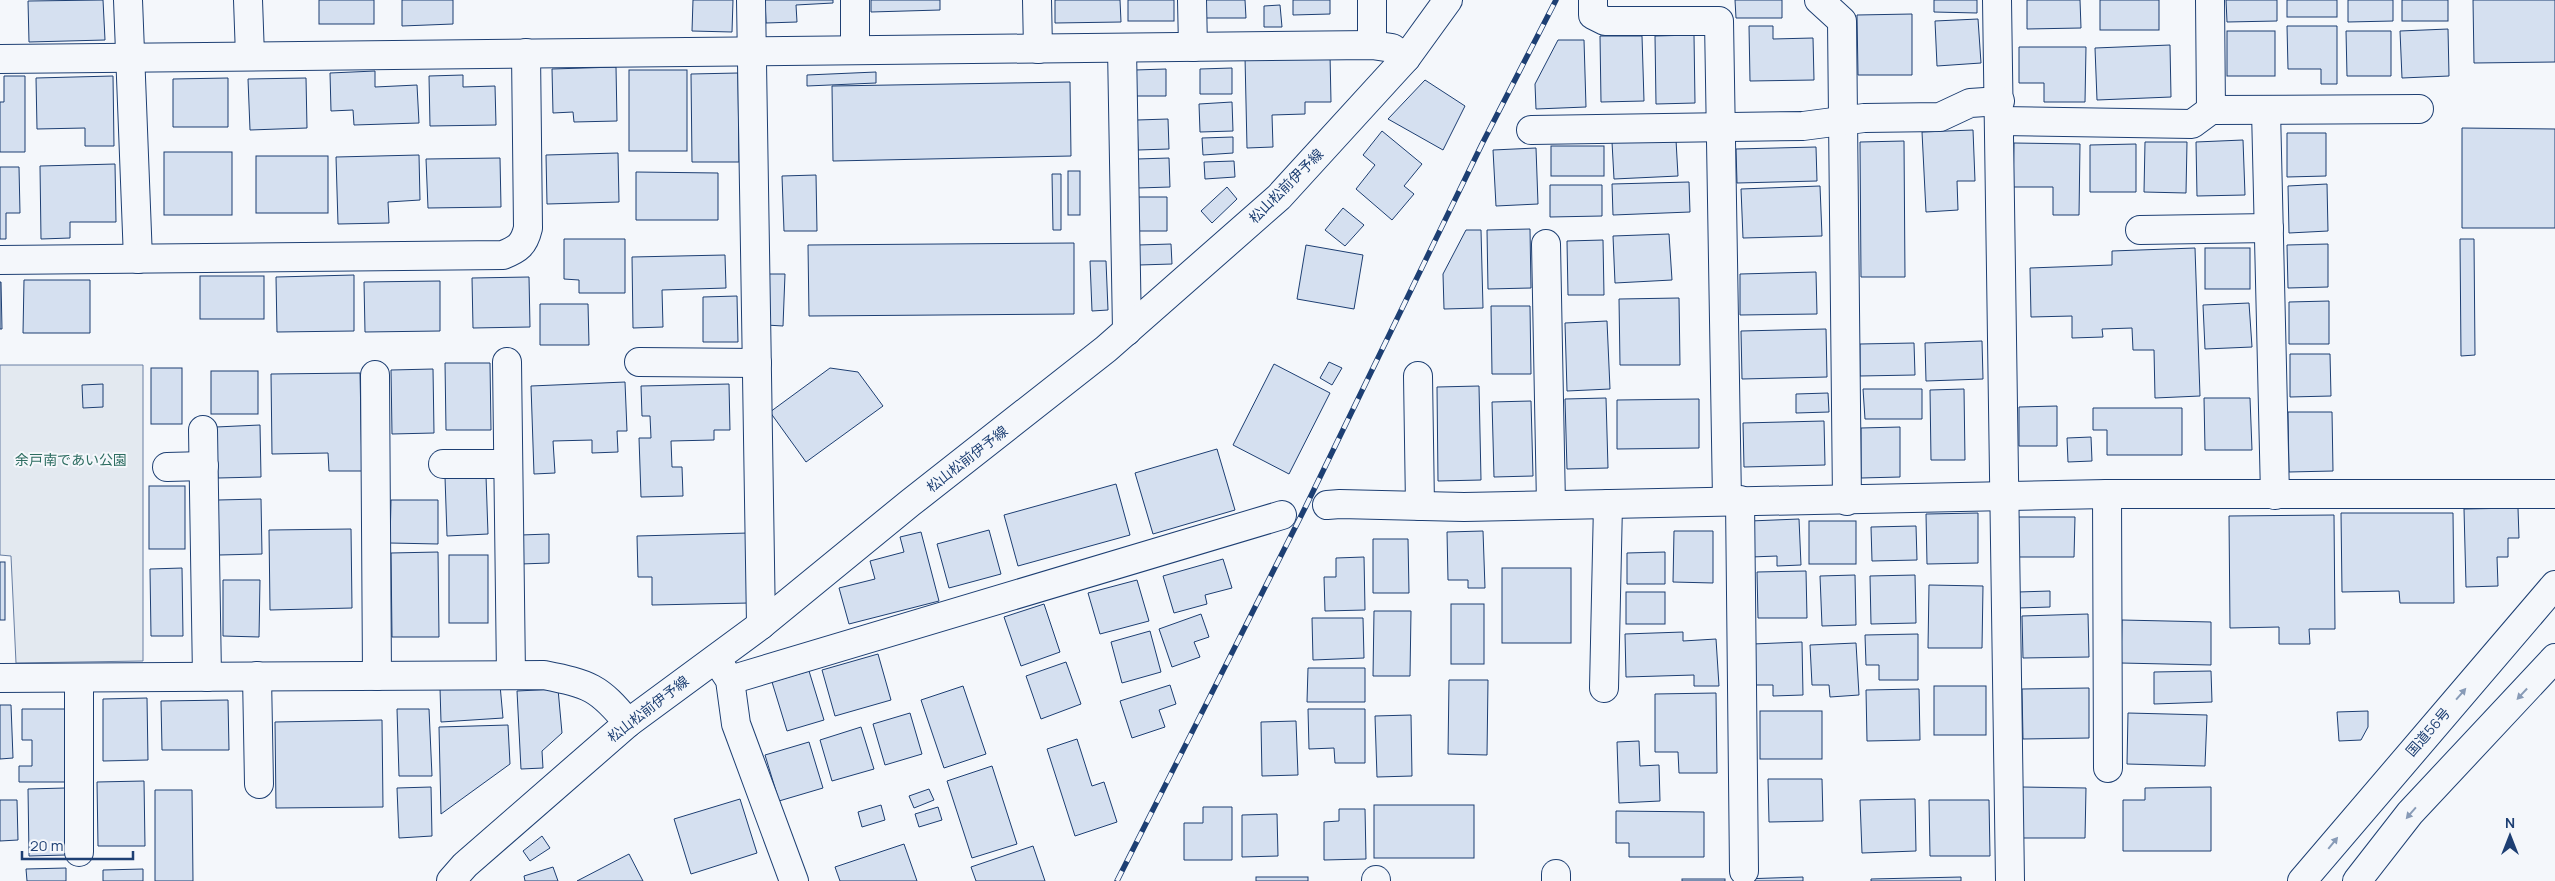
<svg xmlns="http://www.w3.org/2000/svg" width="2555" height="881" font-family="Manrope,'Noto Sans JP',sans-serif">
<style>
.green{fill:#e3e9f0;stroke:#687fa3}
.building{fill:#d5e0f0;stroke:#1d3f73}
.lines{fill:none;stroke-linecap:round;stroke-linejoin:round}
.street-casing{stroke:#1d3f73;stroke-width:30}
.secondary-casing{stroke:#1d3f73;stroke-width:30}
.highway-casing{stroke:#1d3f73;stroke-width:30}
.street{stroke:#f4f7fb;stroke-width:28}
.secondary{stroke:#f4f7fb;stroke-width:28}
.highway{stroke:#f4f7fb;stroke-width:28}
.rail-casing{stroke:#1d3f73;stroke-width:5.5}
.rail{stroke:#f4f7fb;stroke-width:4;stroke-dasharray:11;stroke-linecap:butt}
.oneway{fill:#889bb7}
.labels{text-anchor:middle;stroke-width:4;stroke-linejoin:round;paint-order:stroke}
.street-label{font-size:14px;fill:#1d3f73;stroke:#f4f7fb}
.park-label{font-size:14px;fill:#2c6c60;stroke:#f4f7fb}
</style>
<rect width="100%" height="100%" fill="#f4f7fb"/>
<path class="green" d="M0 365H143V661L16 663 11 556 0 555Z"/>
<g class="building">
<path d="M103 0 105 40 29 42 28 1Z"/>
<rect x="319" y="0" width="55" height="24"/>
<path d="M402 0H453V24L402 26Z"/>
<path d="M693 0H733L732 32 692 31Z"/>
<path d="M765 0H833V3L796 5 797 22 766 23Z"/>
<path d="M871 0H940V10L871 12Z"/>
<path d="M1055 0H1120L1121 22 1055 23Z"/>
<rect x="1128" y="0" width="46" height="21"/>
<path d="M1206 0H1245L1246 18H1206Z"/>
<path d="M1293 0H1330V14L1293 15Z"/>
<path d="M1735 0H1782V18H1736Z"/>
<path d="M1934 0H1977V13L1934 12Z"/>
<path d="M2027 0H2080L2081 28 2027 29Z"/>
<rect x="2100" y="0" width="59" height="30"/>
<path d="M2226 0H2277V21L2227 22Z"/>
<rect x="2287" y="0" width="50" height="17"/>
<path d="M2348 0H2393V21L2348 22Z"/>
<rect x="2402" y="0" width="46" height="21"/>
<path d="M2473 0H2555V62L2474 63Z"/>
<path d="M1280 5 1282 27H1264V6Z"/>
<path d="M1912 14V75H1858L1857 15Z"/>
<path d="M1978 19 1981 63 1937 66 1935 21Z"/>
<path d="M1749 26H1773V39L1813 38 1814 80 1750 81Z"/>
<path d="M2287 26H2337V84H2321V69H2288Z"/>
<path d="M2448 29 2449 76 2402 78 2400 31Z"/>
<rect x="2227" y="31" width="48" height="45"/>
<path d="M2346 31H2391V76H2347Z"/>
<path d="M1694 35 1695 103 1656 104 1655 36Z"/>
<path d="M1600 36H1642L1644 101 1601 102Z"/>
<path d="M1558 40H1584L1586 107 1536 109 1535 84Z"/>
<path d="M2170 45 2171 97 2097 100 2095 48Z"/>
<path d="M2019 47H2086L2085 102H2044V83H2019Z"/>
<path d="M1330 55 1331 102H1305V114L1272 115 1273 147 1247 148 1245 57Z"/>
<path d="M616 67 617 121 574 122 573 112 553 113 552 69Z"/>
<path d="M1232 68V94H1200V69Z"/>
<path d="M1166 69V96H1135V70Z"/>
<rect x="629" y="70" width="58" height="81"/>
<path d="M375 71V87L417 85 419 123 354 125 353 110 331 111 330 73Z"/>
<path d="M876 72V83L807 86V75Z"/>
<path d="M738 73 739 162H692L691 74Z"/>
<path d="M463 75V87L495 86 496 125 430 126 429 76Z"/>
<path d="M4 76H25V152H0V102H4Z"/>
<path d="M113 76 114 146H85V128L37 129 36 78Z"/>
<path d="M228 78V127H173V79Z"/>
<path d="M306 78 307 128 250 130 248 79Z"/>
<path d="M1425 80 1465 106 1443 150 1388 119Z"/>
<path d="M1070 82 1071 156 833 161 832 86Z"/>
<path d="M1232 102 1233 131 1200 132 1199 104Z"/>
<path d="M1168 119 1169 149 1138 150 1137 120Z"/>
<path d="M2462 128 2555 129V228H2462Z"/>
<path d="M1973 130 1975 181H1957L1958 210 1926 212 1922 132Z"/>
<path d="M1382 131 1422 164 1404 186 1414 194 1392 220 1356 189 1375 165 1363 155Z"/>
<path d="M2287 133H2326V176L2287 177Z"/>
<path d="M1233 137V153L1203 155 1202 138Z"/>
<path d="M1676 140 1678 176 1614 179 1612 142Z"/>
<path d="M2243 140 2245 195 2197 196 2196 142Z"/>
<path d="M1904 141 1905 277H1861L1860 142Z"/>
<path d="M2145 142H2187L2186 193 2144 192Z"/>
<path d="M2014 143 2080 144 2079 215H2053V187H2013Z"/>
<path d="M2136 144V192H2090V145Z"/>
<rect x="1551" y="146" width="53" height="30"/>
<path d="M1816 147 1817 181 1737 183 1736 149Z"/>
<path d="M1536 148 1538 204 1496 206 1493 150Z"/>
<rect x="164" y="152" width="68" height="63"/>
<path d="M618 153 619 202 547 204 546 155Z"/>
<path d="M419 155 420 200 388 202 389 223 338 224 336 157Z"/>
<rect x="256" y="156" width="72" height="57"/>
<path d="M500 158 501 207 428 208 426 159Z"/>
<path d="M1169 158 1170 187 1138 188 1137 159Z"/>
<path d="M1234 161 1235 177 1205 179 1204 162Z"/>
<path d="M115 164 116 222H70V238L41 239 40 166Z"/>
<path d="M0 167H19L20 213H6V239H0Z"/>
<rect x="1068" y="171" width="12" height="44"/>
<path d="M636 172 718 173V220H636Z"/>
<path d="M1052 174H1061V230H1053Z"/>
<path d="M816 175 817 231H784L782 176Z"/>
<path d="M1689 182 1690 212 1613 215 1612 184Z"/>
<path d="M2327 184 2328 231 2289 233 2288 186Z"/>
<path d="M1550 185H1602V216L1550 217Z"/>
<path d="M1820 186 1822 236 1743 238 1741 189Z"/>
<path d="M1227 187 1237 199 1212 223 1201 211Z"/>
<path d="M1136 197H1167V231H1137Z"/>
<path d="M1343 208 1364 225 1345 246 1325 230Z"/>
<path d="M1530 229 1531 288 1488 289 1487 230Z"/>
<path d="M1466 230H1481L1483 308 1444 309 1443 274Z"/>
<path d="M1669 234 1672 280 1615 283 1613 236Z"/>
<path d="M564 239H625V293H579V280L564 279Z"/>
<path d="M2460 239H2474L2475 355 2461 356Z"/>
<path d="M1603 240 1604 295H1568L1567 241Z"/>
<path d="M1074 243V314L809 316 808 245Z"/>
<path d="M1171 244 1172 264 1139 265 1138 245Z"/>
<path d="M2328 244V287L2288 288 2287 245Z"/>
<path d="M1306 245 1363 255 1354 309 1297 299Z"/>
<path d="M2195 248 2200 396 2155 398 2154 350H2133L2132 328 2102 329 2103 337 2072 338V316L2031 317 2030 268 2112 265V251Z"/>
<rect x="2205" y="248" width="45" height="41"/>
<path d="M725 255 726 288 662 290 663 327 633 328 632 257Z"/>
<path d="M1090 261H1106L1108 310 1092 311Z"/>
<path d="M1816 272 1817 314 1740 315V274Z"/>
<path d="M768 274H785L783 326 766 325Z"/>
<path d="M354 275V331L277 332 276 277Z"/>
<rect x="200" y="276" width="64" height="43"/>
<path d="M529 277 530 327 473 328 472 278Z"/>
<path d="M24 280H90V333H23Z"/>
<path d="M440 281V331L365 332 364 282Z"/>
<path d="M0 282H1L2 329H0Z"/>
<path d="M737 296 738 342H703V297Z"/>
<path d="M1679 298 1680 365H1620L1619 299Z"/>
<path d="M2329 301V344H2289V302Z"/>
<path d="M2249 303 2252 347 2205 349 2203 305Z"/>
<path d="M540 304H588L589 345H540Z"/>
<path d="M1491 306H1530L1531 374H1492Z"/>
<path d="M1607 321 1610 389 1567 391 1565 323Z"/>
<path d="M1826 329 1827 377 1742 379 1741 331Z"/>
<path d="M1982 341 1983 379 1926 381 1925 343Z"/>
<path d="M1914 343 1915 375 1860 376V344Z"/>
<path d="M2290 354H2330L2331 396 2290 397Z"/>
<path d="M1329 362 1342 368 1332 385 1320 378Z"/>
<path d="M445 363H490L491 430H446Z"/>
<path d="M1274 364 1330 393 1289 474 1233 445Z"/>
<rect x="151" y="368" width="31" height="56"/>
<path d="M830 368 858 372 883 406 806 462 770 412Z"/>
<path d="M433 369 434 433 392 434 391 370Z"/>
<rect x="211" y="371" width="47" height="43"/>
<path d="M360 373 362 471H329L328 453 272 454 271 374Z"/>
<path d="M625 382 627 431H617L618 452 592 453V440L553 441 555 473 534 474 531 386Z"/>
<path d="M103 384V407L83 408 82 385Z"/>
<path d="M729 384 730 430H714V440L671 441 672 467H682L683 496 641 497 639 438H651L650 416H642L641 386Z"/>
<path d="M1479 386 1481 480 1438 481 1437 387Z"/>
<path d="M1863 389H1922V419H1865Z"/>
<path d="M1964 389 1965 460H1931L1930 390Z"/>
<path d="M1828 393 1829 412 1796 413V394Z"/>
<path d="M1606 398 1608 468 1567 469 1565 399Z"/>
<path d="M2204 398H2250L2252 450H2205Z"/>
<path d="M1699 399V448L1617 449V400Z"/>
<path d="M1531 401 1533 476 1494 477 1492 402Z"/>
<path d="M2057 406V446H2019V407Z"/>
<path d="M2093 408H2182V455H2107V430H2093Z"/>
<path d="M2288 412H2332L2333 471 2289 472Z"/>
<path d="M1824 421 1825 465 1744 467 1743 423Z"/>
<path d="M260 425 261 477 218 478 216 427Z"/>
<path d="M1900 427V477L1861 478V428Z"/>
<path d="M2091 437 2092 461 2068 462 2067 438Z"/>
<path d="M1217 449 1235 510 1153 534 1135 473Z"/>
<path d="M486 476 488 534 447 536 445 477Z"/>
<path d="M1116 484 1130 535 1018 566 1004 515Z"/>
<rect x="149" y="486" width="36" height="63"/>
<path d="M261 499 262 554 219 555 218 500Z"/>
<path d="M391 500H438V544L390 543Z"/>
<path d="M2518 508 2519 538H2508V557H2497L2498 586 2466 587 2464 509Z"/>
<path d="M1978 513V563L1927 564 1926 514Z"/>
<path d="M2341 513H2453L2454 603H2400L2399 591 2342 592Z"/>
<path d="M2334 515 2335 629H2309L2310 644H2279V627L2230 628 2229 516Z"/>
<path d="M2016 517H2075L2074 557H2015Z"/>
<path d="M1799 519 1801 565 1777 566V556L1751 557 1750 521Z"/>
<rect x="1809" y="521" width="47" height="43"/>
<path d="M1916 526 1917 560 1872 561 1871 527Z"/>
<path d="M351 529 352 608 270 610 269 530Z"/>
<path d="M989 530 1001 574 949 588 937 544Z"/>
<path d="M1483 531 1485 588H1468V580H1448L1447 532Z"/>
<path d="M1674 531H1713V583L1673 582Z"/>
<path d="M921 532 939 601 849 624 839 588 875 579 870 561 904 552 900 537Z"/>
<path d="M748 533 749 603 652 605V577H638L637 536Z"/>
<path d="M549 534V563L521 564V535Z"/>
<path d="M1373 539H1408L1409 593H1373Z"/>
<path d="M438 552 439 637H392L391 553Z"/>
<path d="M1665 552V584H1627V553Z"/>
<rect x="449" y="555" width="39" height="68"/>
<path d="M1364 557 1365 610 1325 611 1324 577H1336V558Z"/>
<path d="M1223 559 1232 588 1205 595 1207 604 1174 613 1163 576Z"/>
<rect x="0" y="562" width="5" height="58"/>
<path d="M182 568 183 636H151L150 569Z"/>
<rect x="1502" y="568" width="69" height="75"/>
<path d="M1806 571 1807 618H1758L1757 572Z"/>
<path d="M1855 575 1856 625 1822 626 1820 576Z"/>
<path d="M1915 575 1916 623 1871 624 1870 576Z"/>
<path d="M223 580H260L259 637 223 636Z"/>
<path d="M1137 580 1149 621 1100 634 1088 593Z"/>
<path d="M1929 585 1983 586 1982 648H1928Z"/>
<path d="M2050 591V607L2018 608V592Z"/>
<rect x="1626" y="592" width="39" height="32"/>
<path d="M1044 604 1060 652 1021 666 1004 617Z"/>
<rect x="1451" y="604" width="33" height="60"/>
<path d="M1374 611H1411L1410 676H1373Z"/>
<path d="M1201 614 1209 637 1194 642 1200 657 1172 667 1159 629Z"/>
<path d="M2088 614 2089 657 2023 658 2022 616Z"/>
<path d="M1312 618H1363L1364 658 1313 660Z"/>
<path d="M2122 620 2211 622V665L2121 663Z"/>
<path d="M1150 631 1161 672 1122 683 1111 642Z"/>
<path d="M1683 632V641L1716 639 1719 686H1694V675L1626 677 1625 634Z"/>
<path d="M1918 634V680H1879V665H1866L1865 635Z"/>
<path d="M1802 642 1803 695 1773 696V685H1754L1753 644Z"/>
<path d="M1856 643 1859 695 1830 697 1829 685H1812L1810 645Z"/>
<path d="M878 654 891 700 835 716 822 670Z"/>
<path d="M1066 662 1081 704 1041 719 1026 676Z"/>
<path d="M1308 668H1365V702H1307Z"/>
<path d="M809 671 824 720 787 731 772 682Z"/>
<path d="M2211 671 2212 702 2154 704V672Z"/>
<path d="M1449 680H1488L1487 755 1448 754Z"/>
<path d="M500 685 503 718 441 722 440 688Z"/>
<path d="M1170 685 1176 704 1159 710 1165 727 1132 738 1120 701Z"/>
<path d="M963 686 986 754 944 768 921 700Z"/>
<rect x="1934" y="686" width="52" height="49"/>
<path d="M2089 688V738L2023 739 2022 689Z"/>
<path d="M558 689 562 733 542 751 543 768 521 769 517 691Z"/>
<path d="M1919 689 1920 740 1867 741 1866 690Z"/>
<path d="M1716 693 1717 773H1679L1678 752H1655V694Z"/>
<path d="M147 698 148 760 103 761V699Z"/>
<path d="M228 700 229 750H162L161 701Z"/>
<path d="M0 705H11L13 758 0 759Z"/>
<path d="M22 709H67V782H19V766H32V740H22Z"/>
<path d="M397 709H429L432 776H399Z"/>
<path d="M1308 709H1365V763H1335L1334 748 1309 749Z"/>
<rect x="1760" y="711" width="62" height="48"/>
<path d="M2368 711V727L2361 740 2339 741 2337 712Z"/>
<path d="M910 713 922 754 885 765 873 724Z"/>
<path d="M2128 713 2207 715 2205 766 2127 764Z"/>
<path d="M1411 715 1412 776 1377 777 1375 716Z"/>
<path d="M382 720 383 807 276 808 275 722Z"/>
<path d="M1296 721 1298 775 1262 776 1261 722Z"/>
<path d="M508 725 510 764 441 814 439 727Z"/>
<path d="M861 727 874 769 832 781 820 740Z"/>
<path d="M1077 739 1092 786 1104 782 1117 822 1075 836 1047 749Z"/>
<path d="M1639 741 1640 766 1659 765 1660 801 1619 803 1617 742Z"/>
<path d="M809 742 823 788 779 801 765 755Z"/>
<path d="M992 766 1017 844 972 858 947 781Z"/>
<path d="M1768 779H1822L1823 821 1769 822Z"/>
<path d="M144 781 145 846H98L97 782Z"/>
<path d="M431 787 432 836 399 838 397 788Z"/>
<path d="M2022 787 2086 788 2085 838H2022Z"/>
<path d="M2211 787V851H2123V800H2145V788Z"/>
<path d="M65 788 66 855 29 856 28 789Z"/>
<path d="M929 789 934 800 914 808 909 796Z"/>
<path d="M155 790H192L193 881H155Z"/>
<path d="M740 799 757 853 691 874 674 819Z"/>
<path d="M1915 799 1916 851 1862 853 1860 800Z"/>
<path d="M0 800H17L18 840 0 841Z"/>
<path d="M1929 800H1989L1990 856H1930Z"/>
<path d="M881 805 885 820 862 827 858 812Z"/>
<rect x="1374" y="805" width="100" height="53"/>
<path d="M938 807 942 820 919 827 915 814Z"/>
<path d="M1203 807H1232V860H1184V823H1203Z"/>
<path d="M1339 809H1365L1366 859 1324 860V822L1339 821Z"/>
<path d="M1616 811 1704 812V857H1629V843H1616Z"/>
<path d="M1277 814 1278 856 1242 857V815Z"/>
<path d="M542 836 550 848 530 861 523 851Z"/>
<path d="M904 844 917 881H840L835 867Z"/>
<path d="M1033 846 1045 881H976L971 867Z"/>
<path d="M629 854 643 881H577Z"/>
<path d="M553 867 558 881H525L524 876Z"/>
<path d="M66 868V881H27L26 869Z"/>
<path d="M143 869V881H103V870Z"/>
<rect x="1256" y="877" width="52" height="4"/>
<path d="M1803 877V881H1742V879Z"/>
<path d="M1961 877V881H1871V879Z"/>
<rect x="1682" y="879" width="43" height="2"/>
</g>
<g class="lines">
<defs>
<g id="street">
<path d="M128 0 138 259"/>
<path d="M248 0 250 56"/>
<path d="M751 0 761 625"/>
<path d="M855 0V50"/>
<path d="M1037 0 1038 49"/>
<path d="M1192 0 1193 47"/>
<path d="M1593 0V15L1605 21H1719L1727 500"/>
<path d="M1819 0 1842 21 1847 501"/>
<path d="M1997 0 2010 881"/>
<path d="M2210 0 2211 110 2419 109"/>
<path d="M1372 45V0"/>
<path d="M1122 48 1127 331"/>
<path d="M0 59 1372 45 1392 48 1406 58"/>
<path d="M2266 110 2275 495"/>
<path d="M2001 121 2192 124 2211 110"/>
<path d="M1531 130 1803 126 1864 118 1940 117 1970 103 2000 101"/>
<path d="M2140 230 2269 228"/>
<path d="M1546 244 1551 505"/>
<path d="M0 260 503 255C518 249 524 245 528 228L526 53"/>
<path d="M507 362 511 675"/>
<path d="M639 362 757 363"/>
<path d="M375 375 377 676"/>
<path d="M1418 376 1420 506"/>
<path d="M203 430 207 677"/>
<path d="M443 464H508"/>
<path d="M167 467 204 466"/>
<path d="M2107 494 2108 768"/>
<path d="M1740 500 1744 871"/>
<path d="M1327 505 1340 504 1464 507 2107 494H2555"/>
<path d="M720 665 730 680 736 724 794 881"/>
<path d="M257 676 259 784"/>
<path d="M0 678 544 675C589 684 599 687 628 723"/>
<path d="M730 680 1282 515"/>
<path d="M1604 688 1608 504"/>
<path d="M79 852V678"/>
<path d="M1556 874V881"/>
<path d="M1376 880V881"/>
</g>
<path id="secondary" d="M451 881 465 865 628 723 761 625 910 503 1106 349 1279 197 1406 58 1448 0"/>
<g id="highway">
<path d="M2302 881 2555 585"/>
<path d="M2357 881 2410 813 2555 658"/>
</g>
</defs>
<use href="#street" class="street-casing"/>
<use href="#secondary" class="secondary-casing"/>
<use href="#highway" class="highway-casing"/>
<use href="#street" class="street"/>
<use href="#secondary" class="secondary"/>
<use href="#highway" class="highway"/>
<defs>
<path id="rail" d="M1117 881 1305 508 1482 144 1556 0"/>
</defs>
<use href="#rail" class="rail-casing"/>
<use href="#rail" class="rail"/>
</g>
<defs><path id="oneway-solid" d="M-6-.8H1V-3.2L6.5 0L1 3.2V.8H-6Z" transform="scale(1.25)"/></defs>
<g class="oneway">
<use href="#oneway-solid" transform="translate(2461 694) rotate(-49)"/>
<use href="#oneway-solid" transform="translate(2522 694) rotate(133)"/>
<use href="#oneway-solid" transform="translate(2411 813) rotate(131)"/>
<use href="#oneway-solid" transform="translate(2333 843) rotate(-51)"/>
</g>
<g class="labels">
<g class="street-label">
<text transform="translate(1286 186) rotate(-45)" y="5">松山松前伊予線</text>
<text transform="translate(967 459) rotate(-38)" y="5">松山松前伊予線</text>
<text transform="translate(648 709) rotate(-38)" y="5">松山松前伊予線</text>
<text transform="translate(2428 732) rotate(-49)" y="5">国道56号</text>
</g>
<g class="park-label">
<text x="71" y="465">余戸南であい公園</text>
</g>
</g>
<g transform="translate(2510 836)" stroke="#f4f7fb" stroke-width="4" paint-order="stroke">
<path d="M0-4L9 19L0 12L-9 19Z" fill="#1d3f73"/>
<text y="-8" font-size="14" font-weight="bold" text-anchor="middle" fill="#1d3f73">N</text>
</g>
<path d="M22 851v8h111v-8" fill="none" stroke="#1d3f73" stroke-width="2.5"/>
<text x="30" y="851" font-size="15" fill="#1d3f73" stroke="#f4f7fb" stroke-width="4" paint-order="stroke">20 m</text>
</svg>
